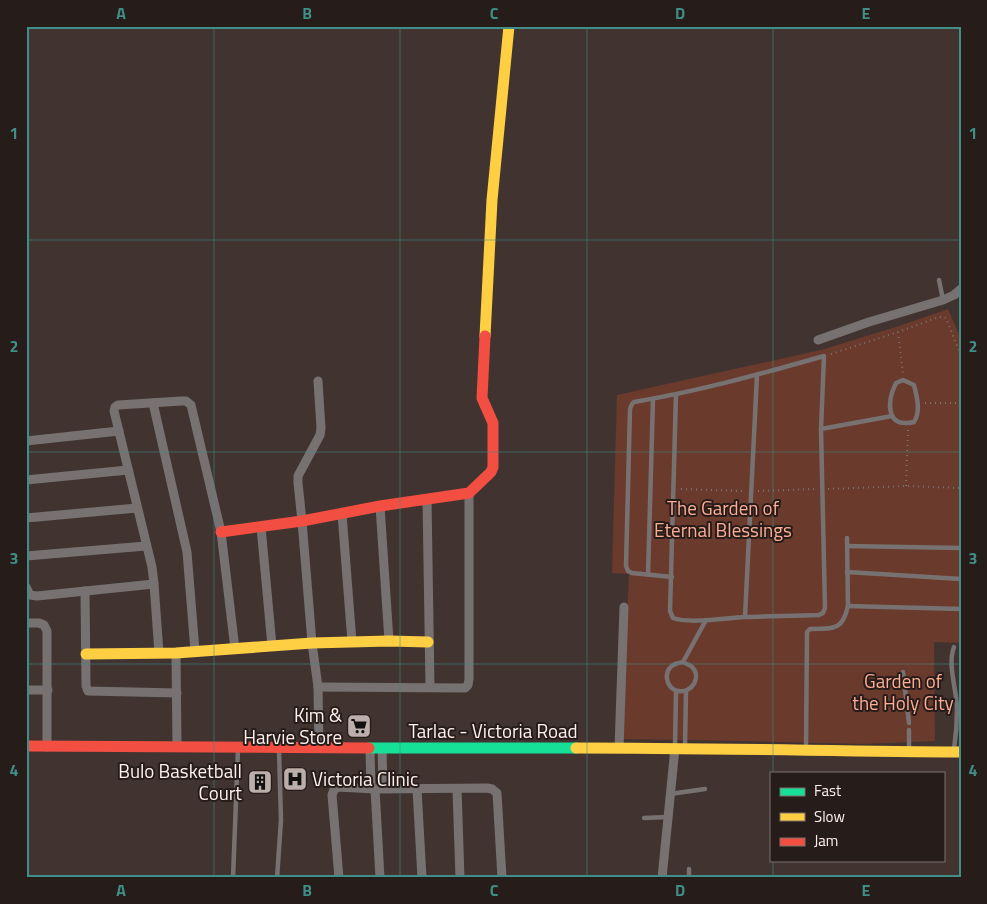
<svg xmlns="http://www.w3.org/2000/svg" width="987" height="904" font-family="'Titillium Web',sans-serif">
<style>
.green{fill:#6a3a2c}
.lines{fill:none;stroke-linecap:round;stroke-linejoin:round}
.path{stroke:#797371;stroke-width:2;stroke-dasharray:1 4;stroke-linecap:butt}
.lane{stroke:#777271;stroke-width:4.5}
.street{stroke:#777271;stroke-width:9}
.fast{stroke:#16e098;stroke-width:11}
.slow{stroke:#ffcf43;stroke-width:11}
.jam{stroke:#f24e42;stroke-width:11}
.grid{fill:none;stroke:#3f8e87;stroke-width:1;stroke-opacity:0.55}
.labels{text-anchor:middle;stroke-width:4;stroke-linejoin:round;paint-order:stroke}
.park-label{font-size:19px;fill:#ffad94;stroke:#261c19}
.poi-label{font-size:19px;fill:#fff0ec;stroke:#261c19;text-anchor:end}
.street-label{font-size:19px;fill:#fff0ec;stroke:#261c19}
.neatline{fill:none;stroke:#3f8e87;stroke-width:2}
.grid-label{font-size:16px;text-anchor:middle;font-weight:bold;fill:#3f8e87}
</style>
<rect width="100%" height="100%" fill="#413430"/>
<path class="green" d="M948 309 961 339V643L934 642 935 741 864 744 740 741 621 739 629 574 612 573 617 395 821 350 899 326Z"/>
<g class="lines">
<g class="path">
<path d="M898 332 903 374"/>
<path d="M831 354 898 332 939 317H943L946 318 961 356"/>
<path d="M925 403H961"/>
<path d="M906 486 908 430"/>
<path d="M681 489 743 491"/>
<path d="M828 489 906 486 961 488"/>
<path d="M758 491 816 489"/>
</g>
<g class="lane">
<path d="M939 280 943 300"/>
<path d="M903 380 914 385C917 397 921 411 914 422 885 429 887 401 896 383Z"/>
<path d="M821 429 892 416"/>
<path d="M847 546 961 548"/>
<path d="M847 572 961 579"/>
<path d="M648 575 653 399"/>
<path d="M672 577 632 573 628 571 626 566 630 409 632 404 634 402C699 391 761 374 824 356L821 429 825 608 823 613 819 615C794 616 769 616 744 617 725 618 690 624 673 618L670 611 676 394"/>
<path d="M848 606 961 609"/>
<path d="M745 617 757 375"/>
<path d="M954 647C947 664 957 691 957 709 957 723 956 736 954 749"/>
<path d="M683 662C686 664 688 664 691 666 703 676 692 694 678 691 668 689 664 677 669 669 672 664 678 663 683 662L706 620"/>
<path d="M903 672 909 723"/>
<path d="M675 747 676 691"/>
<path d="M685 747 686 691"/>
<path d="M806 749 807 632 810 629C833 628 842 632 848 606L847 538"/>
<path d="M909 750V730"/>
<path d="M670 794 705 789"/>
<path d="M644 818 667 817"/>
<path d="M689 869V878"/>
<path d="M233 878 238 749"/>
<path d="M277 878 281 820 279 750"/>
</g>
<g class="street">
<path d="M818 340 869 322 943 300 954 295 961 289"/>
<path d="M318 381 321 428 320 435 298 476V483L302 521 312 643 318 687 319 748"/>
<path d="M153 403 187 552 195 651"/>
<path d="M26 441 119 431"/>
<path d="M26 480 128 470"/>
<path d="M427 499 430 687"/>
<path d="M380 506 389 641"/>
<path d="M342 514 352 642"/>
<path d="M26 518 137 508"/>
<path d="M261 527 272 646"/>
<path d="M26 556 146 546"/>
<path d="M26 587 30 595 37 596 154 584"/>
<path d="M85 591 86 686 88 691 177 693"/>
<path d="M26 623H39L44 625 47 631V747"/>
<path d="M159 653 154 584 152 567 114 411 115 407 118 405 181 401H186L191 405 221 532 235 649"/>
<path d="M176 653 177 747"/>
<path d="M318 687 465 688 468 685 469 679V493"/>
<path d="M26 690H48"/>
<path d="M370 748 371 789"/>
<path d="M382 748 383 788"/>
<path d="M619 748 624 607"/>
<path d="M375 789 380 878"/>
<path d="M417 789 422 878"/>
<path d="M457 789 460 878"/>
<path d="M339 878 332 795 334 790 338 787 375 789 487 788 492 789 497 793 502 878"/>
<path d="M662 878 675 748"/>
</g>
<path class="fast" d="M369 748H576"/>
<g class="slow">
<path d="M485 336 492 200 509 26"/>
<path d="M86 654 176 653 312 643 389 641 428 642"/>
<path d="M576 748C704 748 833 751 961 752"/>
</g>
<g class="jam">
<path d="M221 532 302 521 380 506 469 493 491 472 493 467V423L482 398 485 336"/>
<path d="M26 746 369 748"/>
</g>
</g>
<path class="grid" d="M214 26V878M400 26V878M587 26V878M773 26V773M26 240H961M26 452H961M26 664H961M773 860V878"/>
<defs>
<symbol id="supermarket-square" viewBox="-11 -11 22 22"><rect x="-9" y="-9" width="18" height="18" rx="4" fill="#bcaeaa" stroke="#261c19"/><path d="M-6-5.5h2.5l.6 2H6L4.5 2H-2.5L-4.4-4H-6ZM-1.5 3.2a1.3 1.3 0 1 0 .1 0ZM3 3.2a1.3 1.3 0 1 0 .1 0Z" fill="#111"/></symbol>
<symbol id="hospital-square" viewBox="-11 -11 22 22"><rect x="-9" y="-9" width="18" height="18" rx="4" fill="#bcaeaa" stroke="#261c19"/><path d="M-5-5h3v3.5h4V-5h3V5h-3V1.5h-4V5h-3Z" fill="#111"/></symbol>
<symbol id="building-square" viewBox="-11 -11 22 22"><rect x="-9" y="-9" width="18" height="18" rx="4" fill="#bcaeaa" stroke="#261c19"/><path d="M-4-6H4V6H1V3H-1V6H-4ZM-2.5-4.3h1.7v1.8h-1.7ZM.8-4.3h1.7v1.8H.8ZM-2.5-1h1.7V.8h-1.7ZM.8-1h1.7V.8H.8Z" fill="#111"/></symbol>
</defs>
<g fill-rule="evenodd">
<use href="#supermarket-square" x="345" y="712" width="28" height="28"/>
<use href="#hospital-square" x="281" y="765" width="28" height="28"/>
<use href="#building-square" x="246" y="768" width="28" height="28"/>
</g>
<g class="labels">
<g class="park-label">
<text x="723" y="515">The Garden of<tspan x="723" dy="22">Eternal Blessings</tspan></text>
<text x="903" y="688">Garden of<tspan x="903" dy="22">the Holy City</tspan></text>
</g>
<g class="poi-label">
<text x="342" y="722">Kim &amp;<tspan x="342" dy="22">Harvie Store</tspan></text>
<text x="242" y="778">Bulo Basketball<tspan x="242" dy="22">Court</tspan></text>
<text x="312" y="786" text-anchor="start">Victoria Clinic</text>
</g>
<g class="street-label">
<text x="493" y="738">Tarlac - Victoria Road</text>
</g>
</g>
<rect width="987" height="904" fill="none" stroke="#261c19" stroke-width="55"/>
<rect x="770" y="772" width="175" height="90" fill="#261c19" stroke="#7d716d"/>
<rect x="780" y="788" width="25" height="8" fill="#16e098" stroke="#7d716d"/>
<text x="814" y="796" font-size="15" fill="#fff0ec">Fast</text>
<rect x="780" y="813" width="25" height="8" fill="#ffcf43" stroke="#7d716d"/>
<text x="814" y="822" font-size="15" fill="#fff0ec">Slow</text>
<rect x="780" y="838" width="25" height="8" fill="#f24e42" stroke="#7d716d"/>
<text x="814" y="846" font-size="15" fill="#fff0ec">Jam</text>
<rect x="28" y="28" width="932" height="848" class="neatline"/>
<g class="grid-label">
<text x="121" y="19">A</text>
<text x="307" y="19">B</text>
<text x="494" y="19">C</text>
<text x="680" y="19">D</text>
<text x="866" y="19">E</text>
<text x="14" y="139">1</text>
<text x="973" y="139">1</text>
<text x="14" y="352">2</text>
<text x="973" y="352">2</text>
<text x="14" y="564">3</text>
<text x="973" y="564">3</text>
<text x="14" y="776">4</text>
<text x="973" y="776">4</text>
<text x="121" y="896">A</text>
<text x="307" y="896">B</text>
<text x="494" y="896">C</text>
<text x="680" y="896">D</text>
<text x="866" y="896">E</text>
</g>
</svg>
